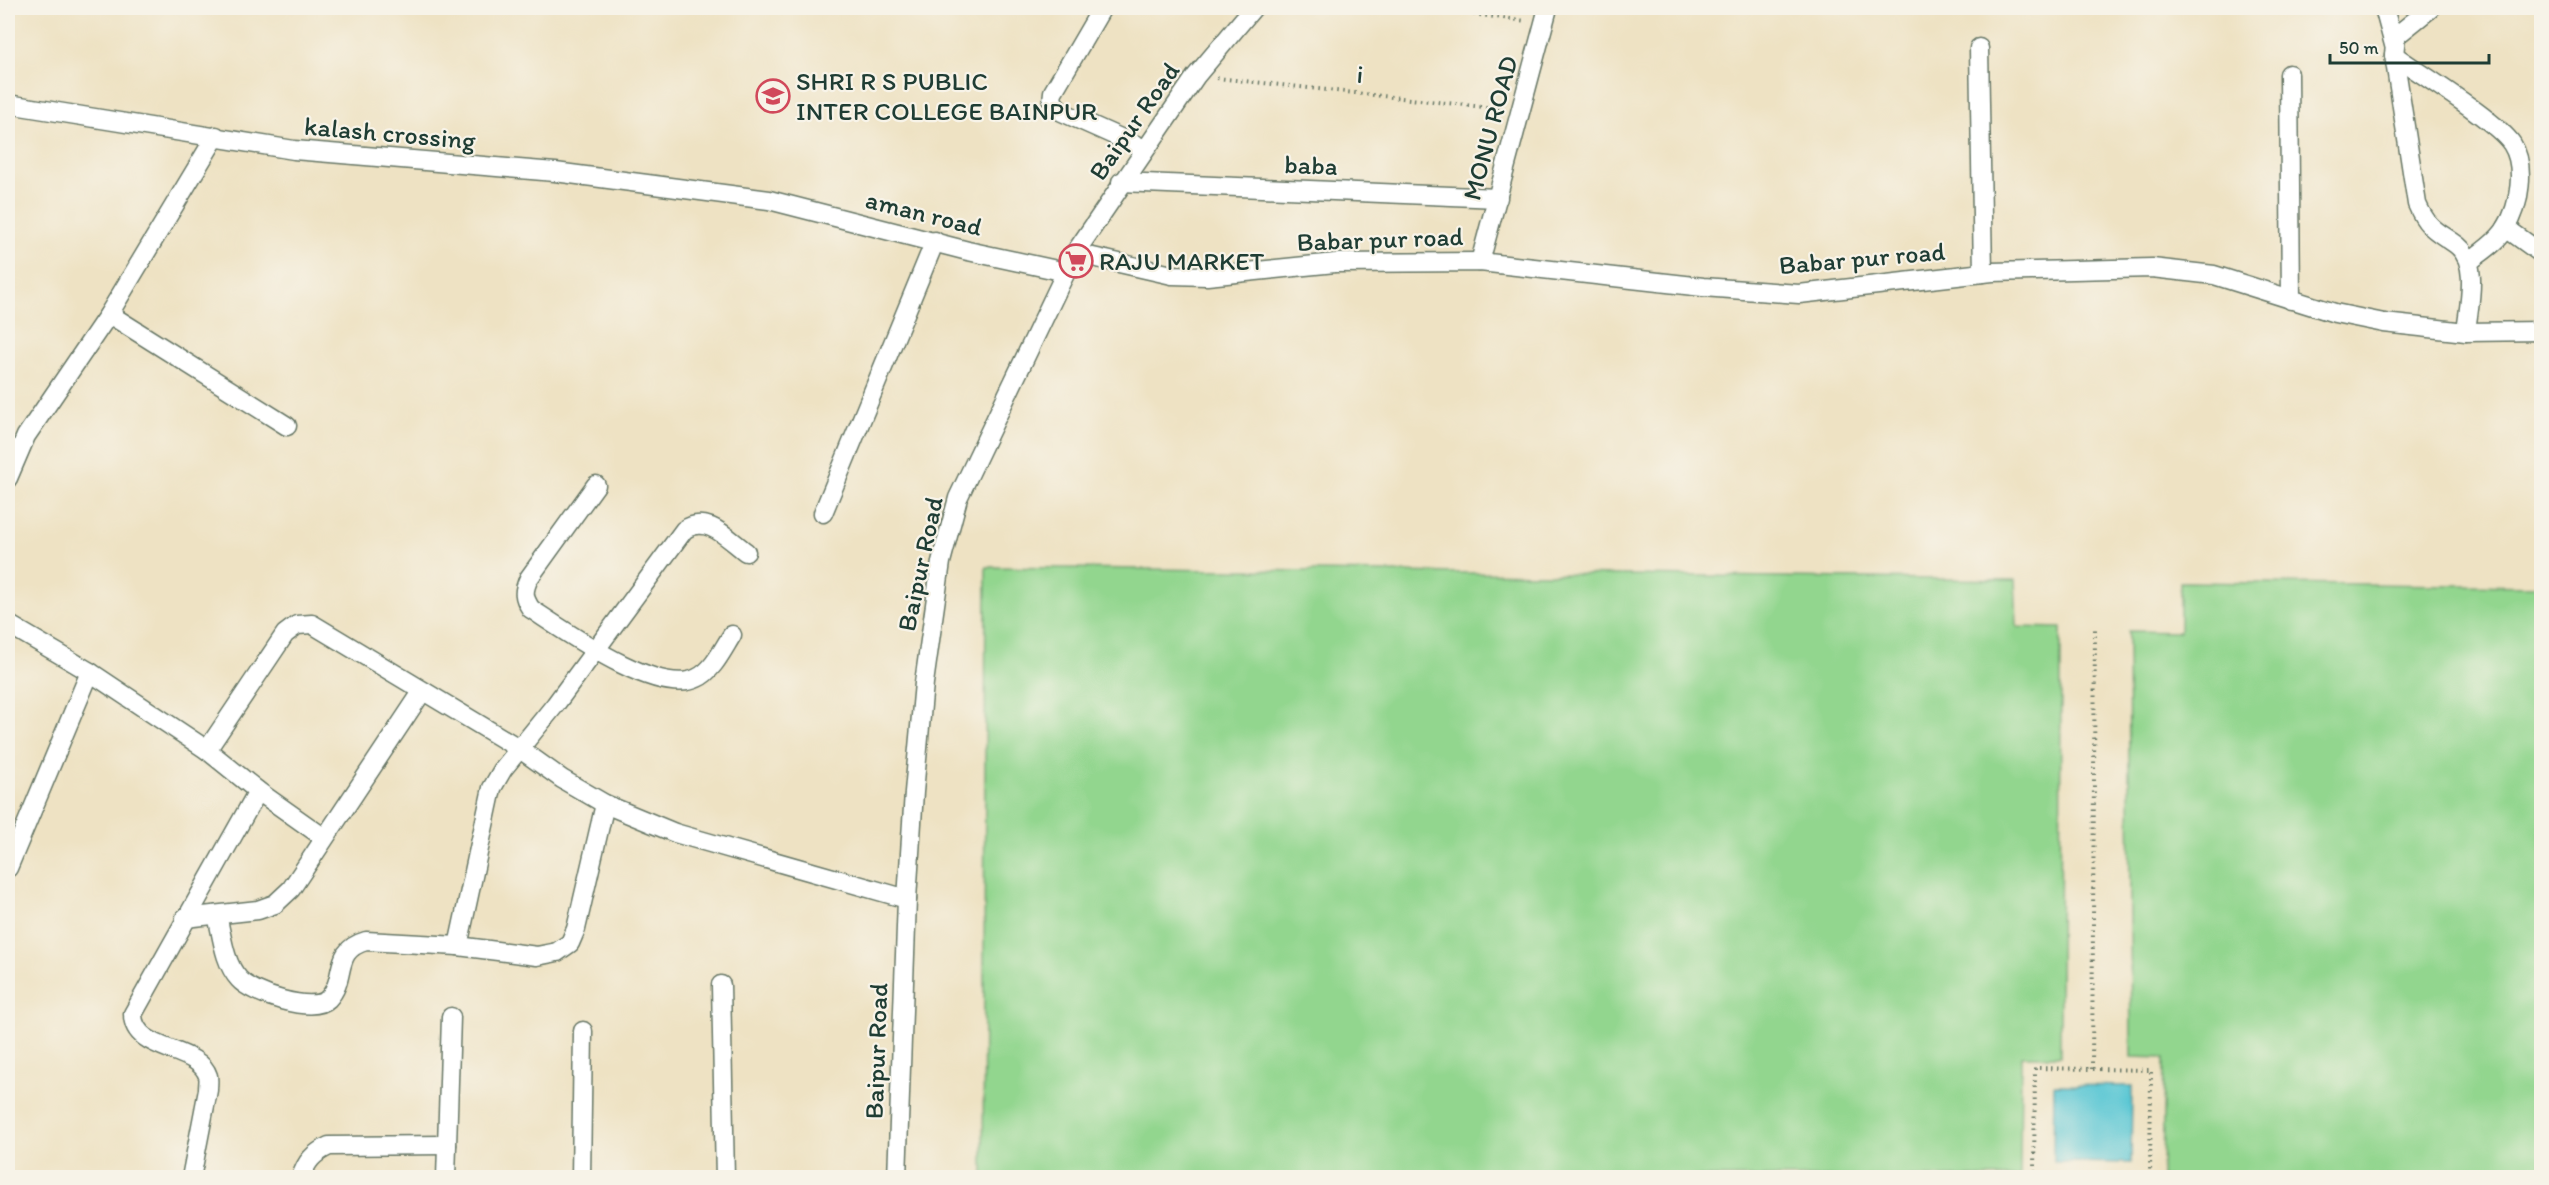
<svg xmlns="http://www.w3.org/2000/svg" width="2549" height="1185" font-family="Itim,sans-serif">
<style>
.green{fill:#92d68e;stroke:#588a61;stroke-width:1.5}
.water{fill:#5bc7d4;stroke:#3d8284;stroke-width:1.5}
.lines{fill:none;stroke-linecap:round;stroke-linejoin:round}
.street-casing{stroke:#677766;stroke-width:21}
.path{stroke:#677766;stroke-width:4;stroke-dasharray:1.5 4.5;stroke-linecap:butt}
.street{stroke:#fff;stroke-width:18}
.labels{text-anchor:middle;stroke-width:4.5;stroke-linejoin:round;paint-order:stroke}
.street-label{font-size:26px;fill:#1f3d34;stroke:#f7f3e8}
.poi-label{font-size:26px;fill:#1f3d34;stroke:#f7f3e8;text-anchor:start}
</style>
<rect width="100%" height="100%" fill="#f7f3e8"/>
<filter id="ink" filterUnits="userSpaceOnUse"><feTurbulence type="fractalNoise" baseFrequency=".0167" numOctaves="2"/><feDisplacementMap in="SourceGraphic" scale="12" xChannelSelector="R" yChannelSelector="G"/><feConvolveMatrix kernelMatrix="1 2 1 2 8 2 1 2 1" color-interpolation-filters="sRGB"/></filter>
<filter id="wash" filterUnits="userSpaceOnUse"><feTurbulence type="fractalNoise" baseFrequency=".008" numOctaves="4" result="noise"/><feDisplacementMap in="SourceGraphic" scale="24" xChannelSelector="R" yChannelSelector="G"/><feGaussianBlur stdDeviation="1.35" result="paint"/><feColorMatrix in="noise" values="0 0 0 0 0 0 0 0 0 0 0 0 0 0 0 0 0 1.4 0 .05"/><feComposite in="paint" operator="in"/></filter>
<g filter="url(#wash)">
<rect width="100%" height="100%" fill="#eee2c3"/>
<g class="green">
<path d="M986 567 2015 580 2017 627 2061 628 2060 1056H2021L2020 1177H983Z"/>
<path d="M2180 582 2541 586V1177H2162L2164 1058 2131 1057 2128 631 2180 632Z"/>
</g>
<path class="water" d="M2054 1085 2132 1086 2131 1163 2053 1162Z"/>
</g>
<g filter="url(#ink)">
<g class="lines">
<defs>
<g id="street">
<path d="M1102 8 1053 92 1052 101 1062 112 1145 149"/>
<path d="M2384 8 2394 45"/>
<path d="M2431 8 2396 36 2394 55 2417 204C2428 230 2438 231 2458 246 2480 264 2468 308 2466 332"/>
<path d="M1979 48 1983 273"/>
<path d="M2394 55C2420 74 2497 121 2512 144 2526 166 2520 206 2506 228 2498 242 2481 252 2469 262"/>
<path d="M2289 74 2291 300"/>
<path d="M8 104 294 150 555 172 769 200 968 251 1066 272"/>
<path d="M1121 182 1498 198"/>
<path d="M2506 228 2542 254"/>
<path d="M1075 253 1172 275 1207 276 1335 263 1480 262 1703 287 1799 294 1992 272 2152 268 2214 275 2335 313 2384 323 2466 332 2542 331"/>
<path d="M1480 262 1548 8"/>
<path d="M109 314 287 426"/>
<path d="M8 478 26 436 109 314 216 136"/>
<path d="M596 485 529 578C523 591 523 597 531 609 565 631 658 698 697 678 713 671 723 649 732 635"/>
<path d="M823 513 935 241"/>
<path d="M8 624 90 672 207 750 258 791 323 837"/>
<path d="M207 750 285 634 297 625 312 624 520 749 562 779 605 804 675 833 907 899"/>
<path d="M8 868 90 672"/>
<path d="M217 915C222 935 224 963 239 979 252 994 313 1014 328 999 348 978 331 951 366 941L458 946 537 956 557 952 570 943 576 929 605 804"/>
<path d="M185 918 258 910 275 904 291 889 422 692"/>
<path d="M458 946 492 788 503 769 555 705 684 530C707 514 727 538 746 552"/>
<path d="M721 985 725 1178"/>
<path d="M191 1178 208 1090C208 1086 209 1079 208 1076 198 1045 133 1053 133 1014L258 791"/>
<path d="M301 1178C306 1161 314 1153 329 1146L447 1145"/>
<path d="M446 1178 451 1017"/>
<path d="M581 1178 583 1031"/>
<path d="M897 1178 907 899 914 792 924 683 941 562 958 498 1075 253 1196 76 1253 8"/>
</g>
</defs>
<use href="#street" class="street-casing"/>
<g class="path">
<path d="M1426 8 1526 21"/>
<path d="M1217 78 1502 109"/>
<path d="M2092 1069 2095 629"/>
<path d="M2034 1178 2035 1068 2151 1070 2150 1178"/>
</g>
<use href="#street" class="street"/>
</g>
</g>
<defs>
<symbol id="university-ring" viewBox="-11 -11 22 22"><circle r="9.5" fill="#f7f3e8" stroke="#d1495b" stroke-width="1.5"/><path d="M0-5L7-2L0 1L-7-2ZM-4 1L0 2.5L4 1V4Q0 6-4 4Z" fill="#d1495b"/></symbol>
<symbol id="supermarket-ring" viewBox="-11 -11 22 22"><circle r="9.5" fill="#f7f3e8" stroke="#d1495b" stroke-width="1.5"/><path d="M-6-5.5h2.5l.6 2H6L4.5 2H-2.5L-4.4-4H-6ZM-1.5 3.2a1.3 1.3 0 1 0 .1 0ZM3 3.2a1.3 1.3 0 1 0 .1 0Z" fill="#d1495b"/></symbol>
</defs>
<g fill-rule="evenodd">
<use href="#university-ring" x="754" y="77" width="38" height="38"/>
<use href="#supermarket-ring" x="1057" y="242" width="38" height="38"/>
</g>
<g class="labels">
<g class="street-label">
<text transform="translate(1360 74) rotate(6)" y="9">i</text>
<text transform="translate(1134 121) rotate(-55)" y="9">Baipur Road</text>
<text transform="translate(1490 128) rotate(-75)" y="9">MONU ROAD</text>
<text transform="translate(390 133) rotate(5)" y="9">kalash crossing</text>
<text transform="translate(1311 165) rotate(2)" y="9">baba</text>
<text transform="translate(924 213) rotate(14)" y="9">aman road</text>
<text transform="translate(1380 239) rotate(-2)" y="9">Babar pur road</text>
<text transform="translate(1862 258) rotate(-5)" y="9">Babar pur road</text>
<text transform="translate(920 564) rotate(-78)" y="9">Baipur Road</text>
<text transform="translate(876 1051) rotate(-88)" y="9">Baipur Road</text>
</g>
<g class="poi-label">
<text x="796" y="90">SHRI R S PUBLIC<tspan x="796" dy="30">INTER COLLEGE BAINPUR</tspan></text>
<text x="1099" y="270">RAJU MARKET</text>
</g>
</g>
<rect width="2549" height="1185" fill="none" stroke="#f7f3e8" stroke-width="30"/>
<path d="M2330 54v9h159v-9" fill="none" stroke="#1f3d34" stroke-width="3"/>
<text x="2339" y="54" font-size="18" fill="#1f3d34" stroke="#f7f3e8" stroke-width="4.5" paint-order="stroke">50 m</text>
</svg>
